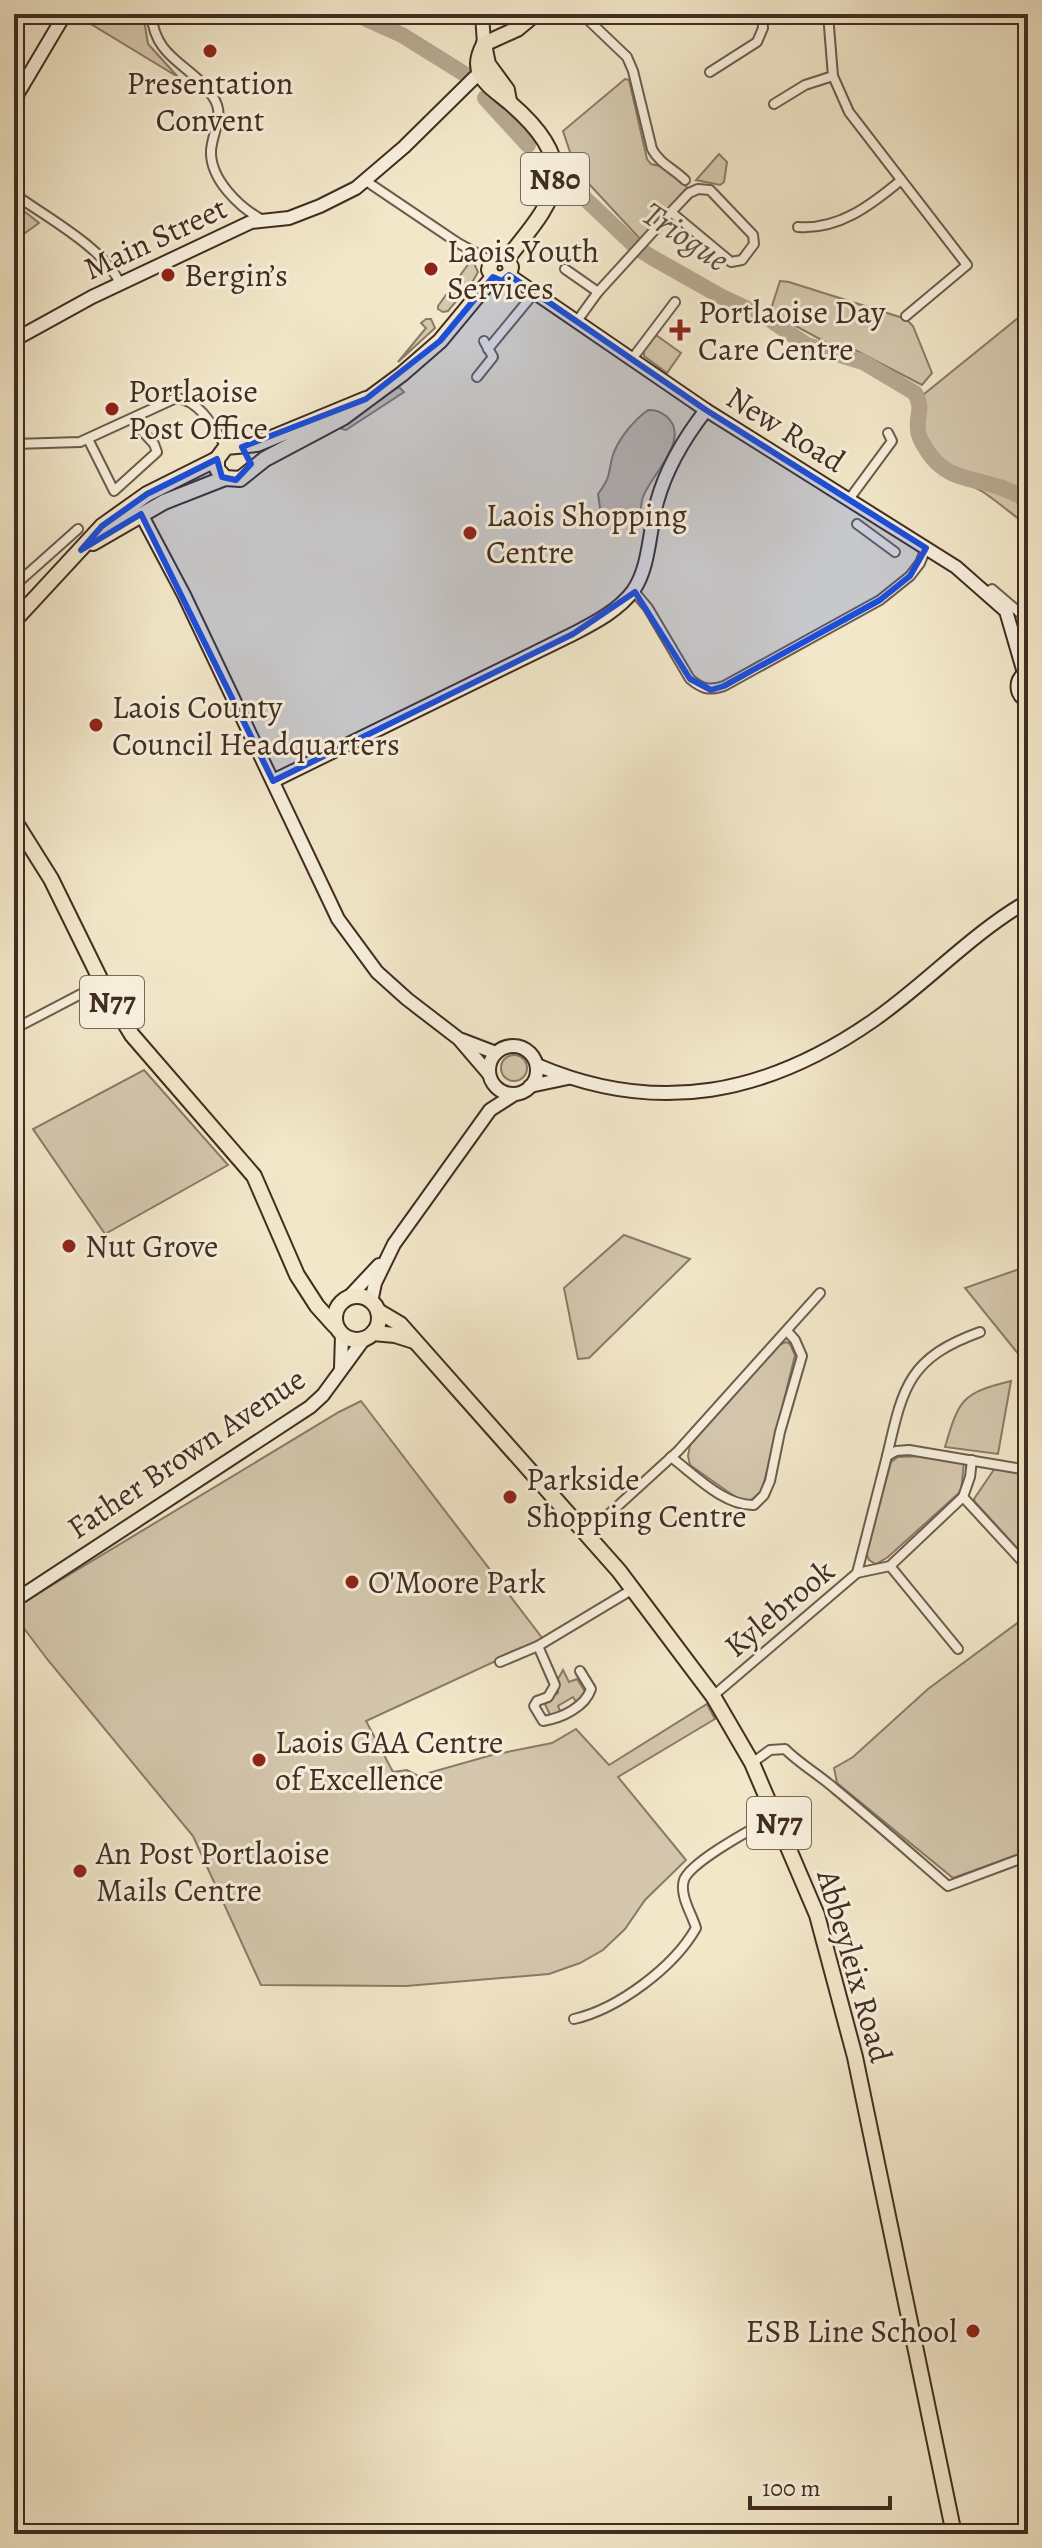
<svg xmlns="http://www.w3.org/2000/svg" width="1042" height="2548" font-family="Alegreya,serif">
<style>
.green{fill:#d4c7ad;stroke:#8a7a68;stroke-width:2}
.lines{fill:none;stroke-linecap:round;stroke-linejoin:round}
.river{stroke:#b6a890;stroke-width:16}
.street-casing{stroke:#6d5c4c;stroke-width:12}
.secondary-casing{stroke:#412d22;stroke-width:16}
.primary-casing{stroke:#412d22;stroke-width:18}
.street{stroke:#f7efdc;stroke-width:8}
.secondary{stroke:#f7efdc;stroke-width:12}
.primary{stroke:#f2e7c9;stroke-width:14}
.marked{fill:#1d4ed8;fill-opacity:0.2;stroke:#1d4ed8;stroke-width:6;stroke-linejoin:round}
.poi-dot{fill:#8f2418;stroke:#f7efdc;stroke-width:3}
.labels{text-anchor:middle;stroke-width:6;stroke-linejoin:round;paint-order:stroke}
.shield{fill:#f7efdc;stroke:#78675a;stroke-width:2}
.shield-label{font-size:30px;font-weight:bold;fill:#412d22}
.poi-label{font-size:32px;fill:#412d22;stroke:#f7efdc;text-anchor:start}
.street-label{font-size:32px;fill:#412d22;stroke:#f7efdc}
.water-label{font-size:34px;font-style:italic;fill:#5e4c3e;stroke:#f7efdc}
</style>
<rect width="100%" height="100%" fill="#f2e7c9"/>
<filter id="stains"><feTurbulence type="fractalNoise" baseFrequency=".0025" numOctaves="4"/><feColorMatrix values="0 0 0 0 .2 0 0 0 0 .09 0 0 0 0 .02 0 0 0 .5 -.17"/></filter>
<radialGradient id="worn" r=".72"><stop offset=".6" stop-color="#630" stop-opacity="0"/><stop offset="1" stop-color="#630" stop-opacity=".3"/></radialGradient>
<g class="green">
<path d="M84 14H143L148 44 178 77 86 21Z"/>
<path d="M625 79 629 80 647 159 651 164 664 167 688 188 641 240 576 170 563 131Z"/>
<path d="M719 154 727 162 724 182 720 185 696 180Z"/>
<path d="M14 203 39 223 14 241Z"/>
<path d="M472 259 478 272 473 281 448 311 443 312 438 309V306Z"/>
<path d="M780 281 789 282 906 319 913 326 932 373 922 385 853 349 827 343 770 312Z"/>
<path d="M1028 310V526C1013 515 998 502 983 492 972 485 960 482 949 477 917 460 913 435 913 403Z"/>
<path d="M426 319H431L435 328 398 362 426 328 421 323Z"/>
<path d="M656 335 681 353 667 373 644 356V350Z"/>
<path d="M399 387 404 392 346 430 342 429V422Z"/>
<path d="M648 410C656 410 659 411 666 416 693 438 650 476 643 497 640 505 643 508 637 515L614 517 601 514 598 494C610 478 608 476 612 458 617 440 633 421 648 410Z"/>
<circle cx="514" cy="1068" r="13"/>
<path d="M144 1070 228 1165 105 1234 33 1129Z"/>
<path d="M624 1235 690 1259 589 1358 578 1359 564 1288Z"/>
<path d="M1028 1266V1366L965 1288Z"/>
<path d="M786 1342 790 1344 795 1355 762 1491 750 1501H741L690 1465 688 1456 690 1445 779 1345Z"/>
<path d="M1011 1381 998 1454 945 1447C959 1399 962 1393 1011 1381Z"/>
<path d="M361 1401 543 1639 366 1721 393 1772 407 1770 418 1776 492 1755 552 1743 576 1729 609 1765 707 1704 715 1719 618 1777 686 1860 645 1900 625 1929 603 1950 580 1963 549 1974 406 1986 261 1985 193 1836 47 1659 14 1615V1608L339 1412Z"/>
<path d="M924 1456 964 1462 961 1491 888 1557 876 1564 869 1560 866 1553 891 1462 898 1457Z"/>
<path d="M995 1468 1028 1475 1027 1549 1019 1550 975 1502 974 1499Z"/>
<path d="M1028 1615V1851L953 1878 837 1783 834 1768 853 1757 928 1689Z"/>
<path d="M563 1670 569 1682 577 1679 586 1693 576 1702 573 1697 558 1706 561 1713 550 1715 544 1702 558 1693V1679Z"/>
</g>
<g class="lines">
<g class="river">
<path d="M355 14 402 35 463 73"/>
<path d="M485 98 528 145"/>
<path d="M573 187 637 248 653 258 722 297 769 319 807 345 863 362 915 393C924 410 916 414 918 430 918 437 924 446 928 452 947 480 970 477 999 487 1010 490 1018 496 1028 499"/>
</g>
<defs>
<g id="street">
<path d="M151 14C156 61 190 62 213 97 226 116 212 131 211 151 210 179 239 207 261 219"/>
<path d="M582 14 627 57 633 71 652 149C659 163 674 169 685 180"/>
<path d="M828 14 833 76 849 112 967 265 906 316"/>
<path d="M710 72 757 42 763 28 762 14"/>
<path d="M774 104 805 85 833 76"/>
<path d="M366 181 458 243 491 261"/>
<path d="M14 194C45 216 107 250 120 284"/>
<path d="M798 227C838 230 870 206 900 181"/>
<path d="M565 269 598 292"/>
<path d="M577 321 598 292 671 212 689 193 698 189 710 190 753 235 754 244 742 260 731 262 671 212"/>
<path d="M488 349 535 292"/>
<path d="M632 359 675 302"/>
<path d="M477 377 493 357 484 341"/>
<path d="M88 439 114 491 157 452 154 444 132 420"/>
<path d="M14 444 80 442 176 398C200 400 214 428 226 447"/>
<path d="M850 498 892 441 888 433"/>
<path d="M857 524 895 552"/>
<path d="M14 586 78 529"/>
<path d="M633 590 648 608 690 679C702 689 709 691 724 686L880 600 910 576 920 563 926 548"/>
<path d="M986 592 992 589 1028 620"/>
<path d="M14 853 29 843"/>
<path d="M14 1029 102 983"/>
<path d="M887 1456C903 1387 908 1358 980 1332"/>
<path d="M671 1457C695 1475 724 1506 754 1505L764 1495 770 1481 780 1432 802 1356 795 1340 787 1331"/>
<path d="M963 1497 1021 1560"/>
<path d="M586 1535 678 1451 820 1293"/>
<path d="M890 1566 958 1649"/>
<path d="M857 1573 890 1566 963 1497 970 1477 972 1460"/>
<path d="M538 1646 555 1685 548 1697 537 1701 534 1706 543 1721C562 1718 585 1707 591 1689L580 1671"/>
<path d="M500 1662 538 1646 633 1589"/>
<path d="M713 1696 857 1573 887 1456 896 1451 909 1450 1028 1470"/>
<path d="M752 1763 770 1750 785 1749C800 1764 818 1774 834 1788 873 1820 910 1853 948 1886L1028 1856"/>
<path d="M574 2019C618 2009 674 1967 696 1928 692 1914 679 1895 684 1880 691 1861 756 1827 775 1816"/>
</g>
<g id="secondary">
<path d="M482 14 484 44"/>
<path d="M14 100 65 14"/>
<path d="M509 275 706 410 956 567 1006 611 1024 673"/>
<path d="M14 340 92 297 251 222 289 218 320 206 356 188 404 147 474 78 481 76"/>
<path d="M141 514 184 595 338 919 377 972 407 999 459 1039 489 1074"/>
<path d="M1028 671C1014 679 1014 694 1028 702"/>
<path d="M273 781 573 634C594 623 618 611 633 591 650 567 649 530 657 502 666 469 685 437 706 410"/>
<path d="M462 1040 496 1053"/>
<circle cx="513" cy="1070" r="24"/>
<path d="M537 1065C658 1117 768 1094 874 1020 927 983 972 933 1028 901"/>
<path d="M530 1086 568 1078"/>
<path d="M349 1297 379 1265"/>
<path d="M371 1302 375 1283 394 1244 490 1110 515 1094"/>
<path d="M341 1368 342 1335"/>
<path d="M14 1601 310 1407 323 1395 364 1339"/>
</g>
<g id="primary">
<path d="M484 44C467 75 489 85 510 103 531 121 559 150 555 180 551 209 523 237 507 259"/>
<path d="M484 44 488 64 507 90 509 101"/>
<path d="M484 44 517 29 535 14"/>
<path d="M493 277 489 270 491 261 498 257 507 259"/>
<path d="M493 277 501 279 509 275 511 267 507 259"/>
<path d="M366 399 257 444 226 447 217 459V469L225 478 240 479 265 459 344 417 402 374 440 341 493 277"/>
<path d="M93 543 164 502 225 478"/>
<path d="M14 621 102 526 147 494 217 459"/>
<path d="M14 820 51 879 109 997 132 1035 254 1176 297 1275 317 1306 335 1326"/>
<circle cx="357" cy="1318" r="22"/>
<path d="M378 1311 400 1324 619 1571 713 1696 752 1763 817 1915 855 2057 954 2534"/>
<path d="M373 1333 395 1335 414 1341"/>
</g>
</defs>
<use href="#street" class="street-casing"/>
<use href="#secondary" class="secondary-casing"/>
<use href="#primary" class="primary-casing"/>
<use href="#street" class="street"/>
<use href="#secondary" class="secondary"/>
<use href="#primary" class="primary"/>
</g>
<path class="marked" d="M509 275 706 410 926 548 910 576 880 600 724 686 711 690 690 679 635 592 573 634 273 781 141 514 81 550 102 526 147 494 217 459 222 477 236 480 251 464 242 447 366 399 440 341 493 277 502 281Z"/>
<g class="poi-dot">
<circle cx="210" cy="51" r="8"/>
<circle cx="431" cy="269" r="8"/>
<circle cx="168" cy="275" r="8"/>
<path d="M676 318h8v8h8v8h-8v8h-8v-8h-8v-8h8z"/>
<circle cx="112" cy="409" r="8"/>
<circle cx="470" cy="533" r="8"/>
<circle cx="96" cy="725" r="8"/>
<circle cx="69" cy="1246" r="8"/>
<circle cx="510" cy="1497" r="8"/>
<circle cx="352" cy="1582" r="8"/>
<circle cx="259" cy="1760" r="8"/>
<circle cx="80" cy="1871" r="8"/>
<circle cx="973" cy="2331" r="8"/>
</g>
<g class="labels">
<g class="shield">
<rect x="521" y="153" width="68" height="52" rx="6"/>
<rect x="80" y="976" width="64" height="52" rx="6"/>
<rect x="747" y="1797" width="64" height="52" rx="6"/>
</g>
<g class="shield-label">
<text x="555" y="189">N80</text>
<text x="112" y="1012">N77</text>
<text x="779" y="1833">N77</text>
</g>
<g class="poi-label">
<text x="210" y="94" text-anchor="middle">Presentation<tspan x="210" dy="37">Convent</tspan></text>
<text x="447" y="262">Laois Youth<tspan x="447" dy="37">Services</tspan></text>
<text x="184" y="286">Bergin’s</text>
<text x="698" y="323">Portlaoise Day<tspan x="698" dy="37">Care Centre</tspan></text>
<text x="128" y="402">Portlaoise<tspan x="128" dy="37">Post Office</tspan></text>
<text x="486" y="526">Laois Shopping<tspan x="486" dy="37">Centre</tspan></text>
<text x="112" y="718">Laois County<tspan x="112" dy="37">Council Headquarters</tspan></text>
<text x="85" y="1257">Nut Grove</text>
<text x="526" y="1490">Parkside<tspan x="526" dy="37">Shopping Centre</tspan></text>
<text x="368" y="1593">O'Moore Park</text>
<text x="275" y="1753">Laois GAA Centre<tspan x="275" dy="37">of Excellence</tspan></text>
<text x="96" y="1864">An Post Portlaoise<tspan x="96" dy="37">Mails Centre</tspan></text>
<text x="957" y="2342" text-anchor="end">ESB Line School</text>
</g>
<g class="street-label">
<text transform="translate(155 238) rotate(-25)" y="11">Main Street</text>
<text transform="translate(786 429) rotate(32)" y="11">New Road</text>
<text transform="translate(186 1453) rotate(-34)" y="11">Father Brown Avenue</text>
<text transform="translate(779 1608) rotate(-40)" y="11">Kylebrook</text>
<text transform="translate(855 1966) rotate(74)" y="11">Abbeyleix Road</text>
</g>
<g class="water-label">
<text transform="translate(686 236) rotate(34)" y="12">Triogue</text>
</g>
</g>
<rect width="1042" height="2548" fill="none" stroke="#f2e7c9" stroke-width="48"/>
<rect x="16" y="16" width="1010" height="2516" fill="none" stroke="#412d22" stroke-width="4"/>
<rect x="24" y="24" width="994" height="2500" fill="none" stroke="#412d22" stroke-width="2"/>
<path d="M750 2496v12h140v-12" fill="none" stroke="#412d22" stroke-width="4"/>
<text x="762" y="2496" font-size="24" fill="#412d22" stroke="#f7efdc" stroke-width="6" paint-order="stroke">100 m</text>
<rect width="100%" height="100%" filter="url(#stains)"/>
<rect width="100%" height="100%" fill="url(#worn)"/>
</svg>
